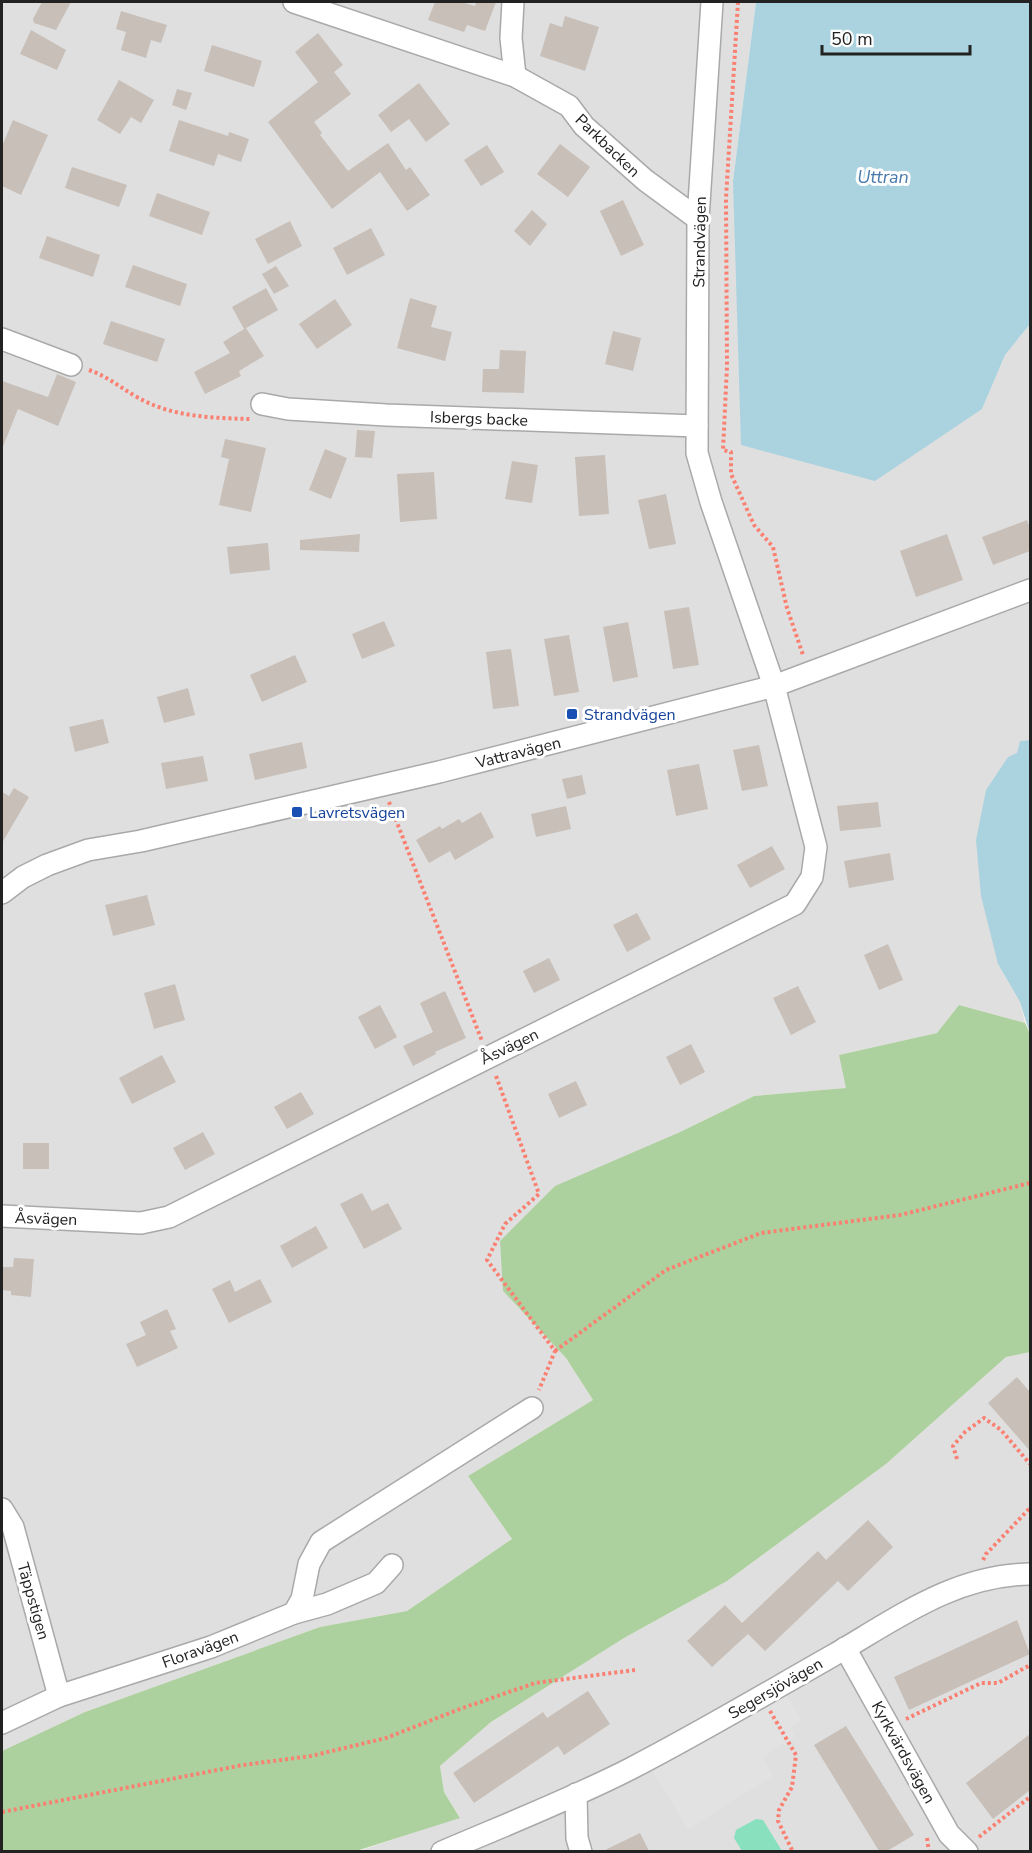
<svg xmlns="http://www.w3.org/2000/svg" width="1032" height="1853" font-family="'Nunito Sans',sans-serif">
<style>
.residential{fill:#e0dfdf}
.forest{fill:#add19e}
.pitch{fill:#88e0be}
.parking{fill:#e2e2e2}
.water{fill:#aad3df}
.building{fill:#c7bfb8}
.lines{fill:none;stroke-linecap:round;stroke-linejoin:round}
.minor-casing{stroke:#a9a9a9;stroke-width:24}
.path{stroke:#fa8072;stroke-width:4;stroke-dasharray:3 3;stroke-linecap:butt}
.minor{stroke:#fff;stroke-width:21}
.transit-dot{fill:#1a4fb4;stroke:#fff;stroke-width:2}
.labels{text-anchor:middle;stroke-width:6;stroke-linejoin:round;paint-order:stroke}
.street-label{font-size:16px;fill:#222;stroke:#fff}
.transit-label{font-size:16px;fill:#164399;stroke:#fff;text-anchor:start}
.water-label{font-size:18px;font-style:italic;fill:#4a7aab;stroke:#fff}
</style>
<rect width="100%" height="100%" fill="#f2efe9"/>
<g class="residential">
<path d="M2 2H756L733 181 982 409 1005 355 1030 324V740L1020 741 998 964 1020 1002 1025 1023 959 1005 937 1033 839 1055 847 1088 754 1096 678 1133 503 1291 566 1358 593 1400 468 1476 512 1539 407 1611 320 1627 85 1712 2 1751Z"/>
<path d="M1030 1352V1851L356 1852 460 1817 444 1792 440 1766 491 1722 624 1638 727 1581 886 1464 1006 1357Z"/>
</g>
<path class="forest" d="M959 1005 1025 1023 1030 1034V1352L1006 1357 886 1464 727 1581 624 1638 491 1722 440 1766 444 1792 460 1818 356 1851H2V1751L85 1712 320 1627 407 1611 512 1539 468 1476 593 1400 566 1358 503 1291 500 1241 555 1186 678 1133 754 1096 846 1088 839 1055 937 1033Z"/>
<path class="pitch" d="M756 1819 763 1820 782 1851H742L734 1838 736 1830Z"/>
<path class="parking" d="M779 1683 802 1720 790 1727 795 1737 762 1757 773 1776 688 1829 648 1764Z"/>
<g class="water">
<path d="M756 2H1030V324L1005 355 982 409 875 481 741 445 733 181Z"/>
<path d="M1030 740V1034L1020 1002 998 964 981 896 976 840 986 790 1008 757 1017 753 1020 741Z"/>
</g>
<g class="building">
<path d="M42 2H71L56 30 34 23 33 19Z"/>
<path d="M435 2H461L475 6 476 2H496L485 31 467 25 464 32 428 20Z"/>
<path d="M121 11 167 25 161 43 151 40 146 58 121 50 126 32 116 29Z"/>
<path d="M565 16 599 27 585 71 540 56 550 23 562 27Z"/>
<path d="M31 30 66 50 57 70 20 54Z"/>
<path d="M318 33 343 65 334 72 351 94 314 122 322 133 320 135 348 171 388 143 406 170 410 167 430 195 407 211 380 172 332 209 268 122 318 82 295 52Z"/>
<path d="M212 45 262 61 254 87 204 71Z"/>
<path d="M119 80 154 100 141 123 131 117 120 134 97 120Z"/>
<path d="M419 83 450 124 426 142 409 119 391 132 378 115Z"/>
<path d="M177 89 192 93 186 110 172 105Z"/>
<path d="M13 120 48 135 21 195 2 186V146Z"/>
<path d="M179 120 228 136 229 132 249 139 241 162 218 154 214 166 169 151Z"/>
<path d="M560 144 590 167 568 197 537 174Z"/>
<path d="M487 145 504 172 481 186 464 160Z"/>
<path d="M72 167 127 185 119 207 65 188Z"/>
<path d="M157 193 210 212 202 235 149 216Z"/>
<path d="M623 200 644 245 621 256 600 211Z"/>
<path d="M532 210 547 224 530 246 514 231Z"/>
<path d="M290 221 302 246 268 264 255 239Z"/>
<path d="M371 228 385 255 347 275 333 248Z"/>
<path d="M47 236 100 255 93 277 39 258Z"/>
<path d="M133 265 187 284 180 306 125 287Z"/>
<path d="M276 266 289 286 274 294 262 274Z"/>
<path d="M266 288 278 310 246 328 264 356 239 371 241 376 205 394 194 372 230 353 223 342 244 329 232 307Z"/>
<path d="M410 298 437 306 431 327 452 332 445 361 397 348Z"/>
<path d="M335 299 352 325 317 349 299 324Z"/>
<path d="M111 321 165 339 157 362 103 344Z"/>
<path d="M613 331 641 338 633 371 605 364Z"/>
<path d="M500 350 526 351 524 393 482 392 483 369H499Z"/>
<path d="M57 374 76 382 58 426 18 409 2 449V381L48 397Z"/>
<path d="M357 430 375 431 372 458 355 457Z"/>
<path d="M225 439 266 448 251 512 219 505 229 459 221 457Z"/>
<path d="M325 449 347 458 331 499 309 490Z"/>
<path d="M605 455 609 514 579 516 575 457Z"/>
<path d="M512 461 538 465 532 503 505 499Z"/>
<path d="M434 472 437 519 400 522 397 474Z"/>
<path d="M666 494 676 544 649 549 638 500Z"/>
<path d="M1027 520 1030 529V551L993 565 982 537Z"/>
<path d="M360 534 359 552 300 550V540Z"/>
<path d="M947 534 963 580 916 597 900 551Z"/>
<path d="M268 543 270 570 230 574 227 547Z"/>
<path d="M689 607 699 665 673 669 664 611Z"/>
<path d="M384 621 395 646 362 659 352 634Z"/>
<path d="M628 622 638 677 613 682 603 627Z"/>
<path d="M569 635 579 692 554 696 544 639Z"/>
<path d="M511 649 519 706 493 709 486 652Z"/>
<path d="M295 655 307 682 262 702 250 675Z"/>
<path d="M188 688 195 715 164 723 157 697Z"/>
<path d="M103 719 109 743 75 752 69 727Z"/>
<path d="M302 742 307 768 255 780 249 754Z"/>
<path d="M759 745 768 786 742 791 733 750Z"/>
<path d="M203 756 208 781 166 789 161 763Z"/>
<path d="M699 764 708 809 676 816 667 770Z"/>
<path d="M582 775 586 794 567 799 562 779Z"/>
<path d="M14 788 29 797 2 843V792L9 796Z"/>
<path d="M878 802 881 827 840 831 837 806Z"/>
<path d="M566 806 571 829 536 837 531 814Z"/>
<path d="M481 812 494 837 455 860 450 851 429 863 416 840 440 826 442 829 459 819 462 823Z"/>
<path d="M772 846 785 869 750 888 737 865Z"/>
<path d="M890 853 894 880 849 888 844 861Z"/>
<path d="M147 895 155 925 113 936 105 905Z"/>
<path d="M637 913 651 939 627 952 613 925Z"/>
<path d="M888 944 903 980 879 990 864 955Z"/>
<path d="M549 958 560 980 534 993 523 971Z"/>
<path d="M175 984 185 1020 154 1029 144 993Z"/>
<path d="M798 986 816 1022 791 1035 773 998Z"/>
<path d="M445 991 466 1038 435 1052 436 1054 413 1066 403 1046 433 1032 420 1003Z"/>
<path d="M380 1005 397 1037 375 1049 358 1017Z"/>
<path d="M691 1044 705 1072 680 1085 666 1057Z"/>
<path d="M162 1055 176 1082 132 1104 119 1078Z"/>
<path d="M576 1081 587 1105 559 1118 548 1094Z"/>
<path d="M301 1092 314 1114 287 1129 274 1107Z"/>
<path d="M203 1132 215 1154 185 1170 173 1148Z"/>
<rect x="23" y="1143" width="26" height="26"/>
<path d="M362 1193 372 1211 388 1203 402 1229 364 1249 340 1204Z"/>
<path d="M316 1226 328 1248 292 1268 280 1246Z"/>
<path d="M14 1258 34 1259 31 1297 11 1295V1291L2 1290V1267H13Z"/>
<path d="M260 1279 272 1302 229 1323 212 1289 230 1280 235 1292Z"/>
<path d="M167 1309 176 1329 170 1331 178 1348 137 1367 126 1344 146 1335 140 1322Z"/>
<path d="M1017 1377 1030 1392V1451L988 1403Z"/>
<path d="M868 1520 893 1547 848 1591 838 1581 765 1651 748 1634 712 1667 687 1641 725 1605 742 1623 818 1551 826 1560Z"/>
<path d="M1017 1620 1030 1654 909 1710 894 1677Z"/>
<path d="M588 1691 610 1724 564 1755 558 1746 474 1803 453 1773 543 1712 547 1718Z"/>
<path d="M846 1726 914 1835 887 1851H879L814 1745Z"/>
<path d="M1030 1734V1790L993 1819 966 1783Z"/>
<path d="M640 1833 649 1851H603Z"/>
</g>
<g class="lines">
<defs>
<g id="minor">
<path d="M294 2 515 76 569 106 584 126 645 180 698 219"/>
<path d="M513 2 511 38 515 76"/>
<path d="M2 339 71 365"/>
<path d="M262 404 288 409 386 415 697 426"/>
<path d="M2 893 23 877 47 865 88 850 141 841 439 772 774 686 1030 590"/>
<path d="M2 1216 141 1223 169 1217 795 904 812 877 816 847 774 686 711 502 697 453 698 219 712 2"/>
<path d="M2 1509 13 1527 59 1696"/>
<path d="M294 1613 302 1599 309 1564 321 1542 532 1408"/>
<path d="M845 1648 949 1834 967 1852"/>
<path d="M2 1723 59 1696 211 1647 294 1613 327 1604 376 1583 392 1565"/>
<path d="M576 1794 577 1838 581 1852"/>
<path d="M442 1852C505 1825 569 1800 630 1769 698 1734 765 1694 832 1656 896 1619 954 1575 1030 1574"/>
</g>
</defs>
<use href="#minor" class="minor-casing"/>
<g class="path">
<path d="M738 2 726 198 727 366 723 450 731 452V474L754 525 773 547 787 608 803 655"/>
<path d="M89 370C109 377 119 387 137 397 171 417 212 418 250 419"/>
<path d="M389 802 482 1041"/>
<path d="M496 1076 539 1194 505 1224 487 1260 555 1351 539 1390"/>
<path d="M555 1351 666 1270 761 1233 900 1215 1030 1183"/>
<path d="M957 1459 953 1446 965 1432 984 1418 1001 1430 1030 1464"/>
<path d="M983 1560 986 1554 1030 1508"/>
<path d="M770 1711 796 1755 792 1787 779 1810 778 1821 793 1852"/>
<path d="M906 1719 981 1683H998L1030 1665"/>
<path d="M2 1812 243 1765 311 1756 386 1738 460 1709 535 1683 635 1670"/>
<path d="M979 1837 1030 1797"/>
<path d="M927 1838 929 1852"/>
</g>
<use href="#minor" class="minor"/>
</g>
<g class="transit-dot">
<rect x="566" y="708" width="12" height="12" rx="3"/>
<rect x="291" y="806" width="12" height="12" rx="3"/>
</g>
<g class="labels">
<g class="street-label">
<text transform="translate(608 145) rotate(44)" y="6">Parkbacken</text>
<text transform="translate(699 242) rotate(-89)" y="6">Strandvägen</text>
<text transform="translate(479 418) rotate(2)" y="6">Isbergs backe</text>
<text transform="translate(518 752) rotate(-14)" y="6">Vattravägen</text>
<text transform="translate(509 1046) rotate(-26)" y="6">Åsvägen</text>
<text transform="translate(46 1218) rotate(2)" y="6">Åsvägen</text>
<text transform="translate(34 1601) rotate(74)" y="6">Täppstigen</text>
<text transform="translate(200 1649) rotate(-20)" y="6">Floravägen</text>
<text transform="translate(775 1688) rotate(-30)" y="6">Segersjövägen</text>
<text transform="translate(904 1752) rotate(61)" y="6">Kyrkvärdsvägen</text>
</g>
<g class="transit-label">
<text x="584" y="720">Strandvägen</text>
<text x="309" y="818">Lavretsvägen</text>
</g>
<g class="water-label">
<text x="883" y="183">Uttran</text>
</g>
</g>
<rect width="1032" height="1853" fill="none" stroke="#222222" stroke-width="6"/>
<path d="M822 45v9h148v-9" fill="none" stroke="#222222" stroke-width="3"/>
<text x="831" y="45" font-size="18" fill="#222222" stroke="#ffffff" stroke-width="4.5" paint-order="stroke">50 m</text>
</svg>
